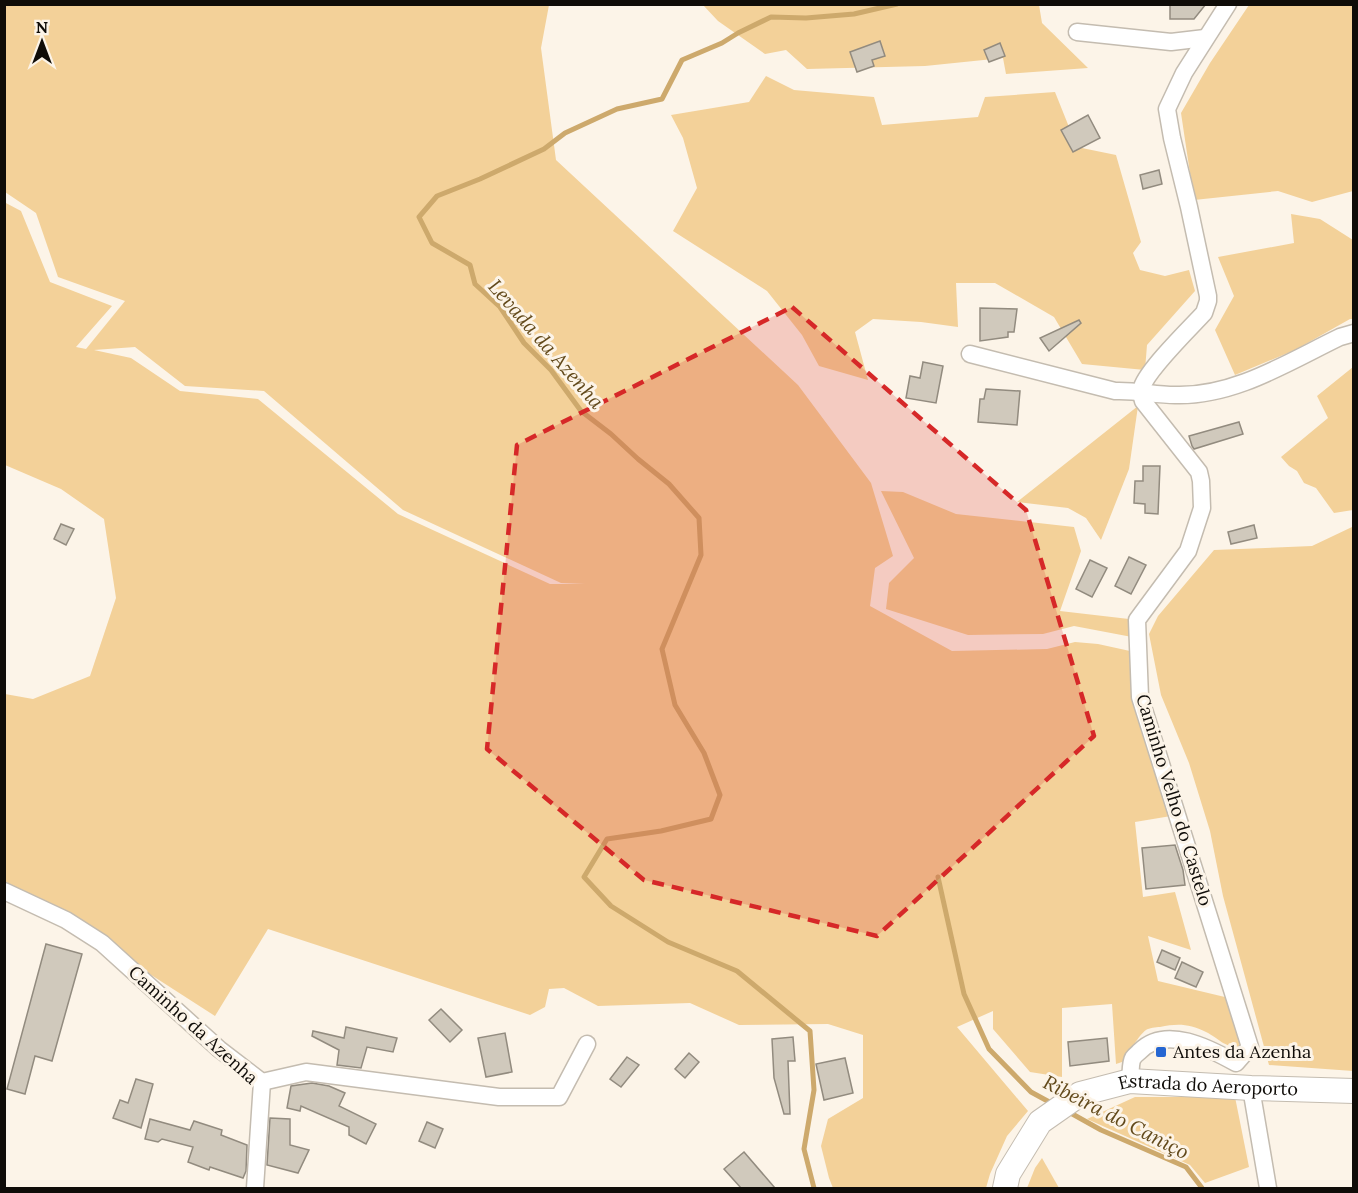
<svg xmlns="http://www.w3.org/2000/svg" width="1358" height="1193" font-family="Lora,serif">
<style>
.green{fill:#f3d199;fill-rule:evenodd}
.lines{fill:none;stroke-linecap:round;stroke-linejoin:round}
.stream{stroke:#cda96c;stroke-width:5}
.building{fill:#d0c9bc;stroke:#928b7f;stroke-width:1.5}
.street-casing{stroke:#c4bcb0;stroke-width:19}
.secondary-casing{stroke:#c4bcb0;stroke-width:26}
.street{stroke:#fff;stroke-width:16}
.secondary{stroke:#fff;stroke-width:24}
.marked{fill:#d62828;fill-opacity:0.2;stroke:#d62828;stroke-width:4.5;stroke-dasharray:12 8;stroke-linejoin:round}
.poi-dot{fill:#2566d2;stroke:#fcf4e8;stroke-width:2}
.labels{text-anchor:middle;stroke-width:6;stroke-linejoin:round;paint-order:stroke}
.street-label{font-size:18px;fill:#0f0c08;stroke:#fcf4e8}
.poi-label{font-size:18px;fill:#0f0c08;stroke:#fcf4e8;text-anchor:start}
.water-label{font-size:20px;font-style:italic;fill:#62491a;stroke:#fcf4e8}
</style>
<rect width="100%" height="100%" fill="#fcf4e8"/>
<g class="green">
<path d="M5 5H549L541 48 556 160 798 385 871 483 893 556 875 568 870 606 952 651 1047 649 1075 642 1098 644 1130 651 1171 816 1135 822 1143 897 1175 892 1191 950 1148 936 1158 981 1229 998 1243 1042 1240 1047C1223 1047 1220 1039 1206 1032 1190 1024 1178 1023 1160 1027 1156 1027 1149 1028 1146 1030 1139 1035 1128 1053 1125 1061L1116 1064 1112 1004 1062 1008V1077L1030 1072 993 1029V1011L957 1027 1028 1111 1007 1136 990 1174 986 1188H833L829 1178 821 1146 828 1119 863 1098V1035L828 1024 739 1025 690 1003 598 1006 564 988 549 989 545 1007 530 1015 268 929 215 1016 5 881V694L33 699 90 676 116 598 104 519 61 489 5 465 4 202 21 211 50 282 112 306 76 347 86 349 125 301 58 277 36 213 5 192ZM135 347 185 386 264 391 403 510 561 583 585 584H550L398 514 258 399 180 391 131 358 94 350Z"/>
<path d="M703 5H1039L1042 23 1088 68 1006 74 1003 58 925 66 807 69 786 50 765 54 718 21Z"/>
<path d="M1249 5H1353V191L1312 202 1278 191 1194 200 1181 113 1210 63Z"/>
<path d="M766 76 794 90 874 97 882 125 978 117 985 97 1055 92 1077 147 1116 155 1141 242 1133 253 1140 270 1165 276 1189 270 1195 291 1147 345 1145 370 1082 364 1054 317 995 283H956L958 327 921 322 873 319 855 332 868 380 819 366 802 335 767 291 673 231 697 188 683 138 671 115 749 102Z"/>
<path d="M1291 214 1320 219 1353 240V319H1350L1295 350 1235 375 1215 330 1234 296 1218 257 1294 243Z"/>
<path d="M1353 367V510L1334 513 1316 488 1304 483 1297 471 1289 466 1281 457 1328 418 1317 396Z"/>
<path d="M1138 406 1129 469 1101 540 1086 518 1068 508 1017 502Z"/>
<path d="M881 491 903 492 956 514 1074 527 1081 551 1060 611 1129 619 1132 637 1074 626 1043 634 968 635 886 609 889 583 914 558Z"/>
<path d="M1352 527H1354L1353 1071 1269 1065 1223 896 1210 831 1189 763 1161 695 1149 634 1158 616 1214 550 1312 546Z"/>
<path d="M1135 1097H1235L1249 1167 1205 1183 1190 1165 1087 1119Z"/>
<path d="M1042 1158 1059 1188H1027L1035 1168Z"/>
</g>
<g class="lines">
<g class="stream">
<path d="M938 877 964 994 989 1049 1031 1092 1053 1104"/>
<path d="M1067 1111 1101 1130 1186 1167 1202 1188"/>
<path d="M814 1188 804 1149 814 1090 810 1031 737 971 668 942 611 906 584 877 607 839 661 831 711 819 720 795 704 753 675 705 662 649 701 555 699 518 669 484 638 459 611 434 581 411 551 370 524 343 500 307 475 284 470 265 432 243 419 217 437 196 480 179 544 149 565 133 617 109 662 99 682 60 722 43 738 33 771 17 806 18 854 14 897 4"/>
</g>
</g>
<g class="building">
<path d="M1170 4H1206L1194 19H1170Z"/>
<path d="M880 41 885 56 872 60 874 66 857 72 850 52Z"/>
<path d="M1000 43 1005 56 989 62 984 50Z"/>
<path d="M1088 115 1100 138 1073 152 1061 130Z"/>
<path d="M1159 170 1162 184 1143 189 1140 175Z"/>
<path d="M980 308 1017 309 1014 332H1008V337L980 341Z"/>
<path d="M1079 320 1081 323 1049 351 1040 338Z"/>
<path d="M923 362 943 366 936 403 906 398 910 376 920 378Z"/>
<path d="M986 389 1020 391 1017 425 978 422 980 399H984Z"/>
<path d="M1239 422 1243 434 1194 449 1192 446 1189 436Z"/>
<path d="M1143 466H1160L1158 514 1145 513V504L1134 503 1135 481H1143Z"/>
<path d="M61 524 74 529 66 545 54 539Z"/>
<path d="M1254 525 1257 538 1231 544 1228 532Z"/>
<path d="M1129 557 1146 565 1131 594 1115 586Z"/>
<path d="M1090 560 1107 568 1092 597 1076 589Z"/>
<path d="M1175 845 1183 870 1185 885 1146 889 1142 848Z"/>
<path d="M46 944 82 954 52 1061 35 1056 25 1094 7 1089Z"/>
<path d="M1162 950 1180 958 1175 970 1157 962Z"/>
<path d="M1182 962 1203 972 1196 987 1175 978Z"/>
<path d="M441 1009 462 1030 450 1042 429 1020Z"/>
<path d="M346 1027 397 1038 393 1052 367 1047 361 1068 337 1065 339 1050 312 1036 313 1031 344 1038Z"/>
<path d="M505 1033 512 1072 486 1077 478 1038Z"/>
<path d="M793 1037 795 1061H788L790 1114H784L774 1078 772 1039Z"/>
<path d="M1107 1038 1109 1061 1070 1066 1068 1042Z"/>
<path d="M689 1053 699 1062 685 1078 675 1069Z"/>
<path d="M627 1057 639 1065 621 1087 610 1079Z"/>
<path d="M845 1058 853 1093 824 1100 816 1064Z"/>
<path d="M136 1079 153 1084 141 1128 113 1118 120 1100 128 1103Z"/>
<path d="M312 1083 329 1086 345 1093 339 1106 376 1124 366 1144 349 1135V1127L301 1106 300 1111 287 1108 291 1086Z"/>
<path d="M270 1118 290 1119V1145L309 1150 298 1173 267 1165Z"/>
<path d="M150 1119 190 1130 194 1121 222 1130 221 1135 247 1145 246 1171 243 1178 210 1167 209 1170 188 1162 193 1147 162 1139 158 1142 145 1139Z"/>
<path d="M427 1122 443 1129 435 1148 419 1141Z"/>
<path d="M744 1152 775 1188H741L724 1169Z"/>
</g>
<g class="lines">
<defs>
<g id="street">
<path d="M1077 32 1171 42 1205 38"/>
<path d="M970 354 1115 391C1135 390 1155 395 1175 395 1234 397 1288 362 1340 337L1354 333"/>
<path d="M4 891 66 920 102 943 219 1049 262 1082"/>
<path d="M1130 1081C1131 1074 1130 1063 1133 1058 1135 1055 1138 1053 1140 1051 1166 1025 1209 1048 1236 1063L1250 1047 1140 697 1137 620 1188 551 1202 508 1201 481 1199 472 1143 401C1141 396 1141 392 1142 387 1148 369 1190 328 1204 313L1208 301V296L1189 207 1172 138 1167 109 1184 73 1228 4"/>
<path d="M262 1082 306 1072 499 1097H559L587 1044"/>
<path d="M1251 1088 1268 1188"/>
<path d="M255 1188 262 1082"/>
</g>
<g id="secondary">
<path id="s1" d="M1005 1188 1008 1174 1040 1122 1080 1094 1130 1081 1251 1088 1354 1091"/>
</g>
</defs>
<use href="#street" class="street-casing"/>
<use href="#secondary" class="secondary-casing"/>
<use href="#street" class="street"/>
<use href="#secondary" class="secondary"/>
</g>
<path class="marked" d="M792 307 1026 510 1094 736 877 936 644 880 487 749 517 445Z"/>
<rect class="poi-dot" x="1155" y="1046" width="12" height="12" rx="3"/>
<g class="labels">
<g class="street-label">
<text transform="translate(1174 800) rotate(73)" y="6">Caminho Velho do Castelo</text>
<text transform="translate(193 1025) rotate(42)" y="6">Caminho da Azenha</text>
<text dy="6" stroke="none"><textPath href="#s1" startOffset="254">Estrada do Aeroporto</textPath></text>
</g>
<g class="poi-label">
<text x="1173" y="1058">Antes da Azenha</text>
</g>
<g class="water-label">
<text transform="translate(546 344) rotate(49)" y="7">Levada da Azenha</text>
<text transform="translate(1116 1117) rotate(27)" y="7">Ribeira do Caniço</text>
</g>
</g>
<rect width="1358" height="1193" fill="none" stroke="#0f0c08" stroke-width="12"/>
<g transform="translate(42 42)" stroke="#fcf4e8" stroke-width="4.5" paint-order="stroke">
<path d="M0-4.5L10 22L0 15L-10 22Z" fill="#0f0c08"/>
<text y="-9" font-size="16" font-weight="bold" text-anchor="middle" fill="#0f0c08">N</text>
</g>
</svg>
